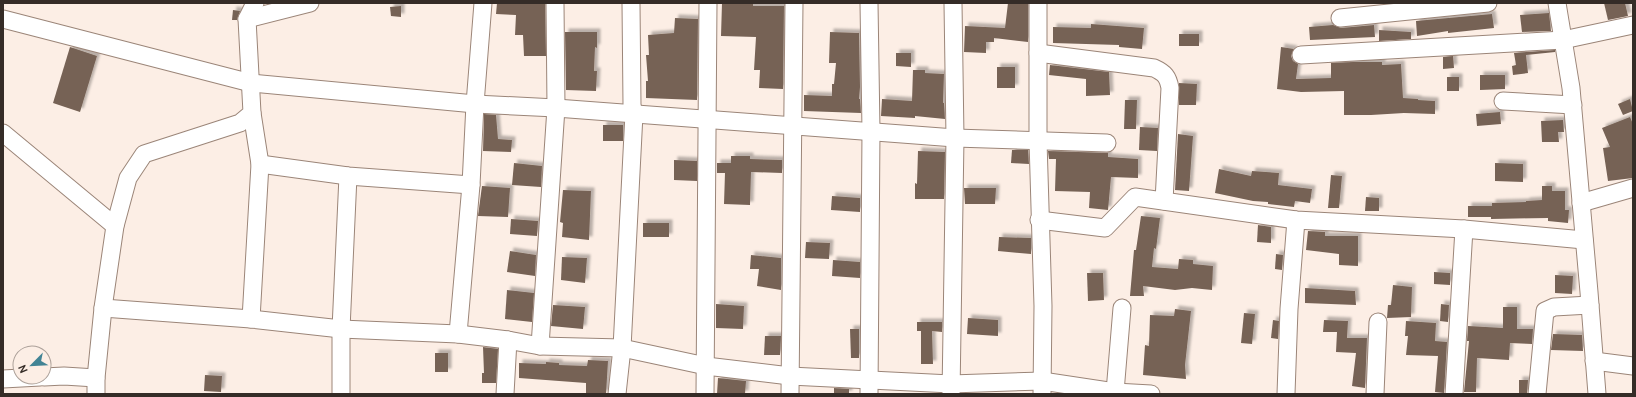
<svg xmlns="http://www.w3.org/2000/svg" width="1636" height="397" font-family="Cabin,sans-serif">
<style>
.building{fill:#766255;filter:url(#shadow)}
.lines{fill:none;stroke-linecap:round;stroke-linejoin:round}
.minor-casing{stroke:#9b8578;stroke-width:19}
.minor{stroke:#fff;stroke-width:17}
</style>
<defs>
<filter id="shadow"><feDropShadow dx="3.5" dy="-3.5" stdDeviation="1" flood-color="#0004"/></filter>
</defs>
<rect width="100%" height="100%" fill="#fceee5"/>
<g class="building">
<path d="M497 3H545L546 56H524L523 35H515L516 15 496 14Z"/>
<path d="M722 3H753V6H784L783 89 759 88 760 70H754L756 37 721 36Z"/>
<path d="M1008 3H1028V42L994 38V42H986V53L964 52 965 26 1005 28Z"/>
<path d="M1604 3H1625L1628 16 1608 20Z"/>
<path d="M401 6V17L391 16 390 7Z"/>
<path d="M233 10 240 11 237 20H232Z"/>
<path d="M1549 13 1551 31 1522 32 1520 15Z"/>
<path d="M1492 14 1494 28 1448 33V31L1417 36 1416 21Z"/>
<path d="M675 18 698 19 697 100 646 98V81H648L646 55H649L648 35 674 33Z"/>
<path d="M1091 24 1144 28 1142 49 1119 47V45L1053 43V27L1091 28Z"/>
<path d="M1333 25 1341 28 1374 25 1375 37 1310 40 1309 27Z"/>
<path d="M1379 30 1411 32V39L1379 41Z"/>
<path d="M565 32H597V48L595 47 594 71H597L596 91 566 90Z"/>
<path d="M830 32 859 33 860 87 859 99H860L861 113 804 111V95L832 96V84H834L836 63H829Z"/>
<rect x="1179" y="34" width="20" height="12"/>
<path d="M70 47 97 56 80 112 53 103Z"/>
<path d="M1281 47 1294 49 1291 56 1293 61 1298 64 1296 79 1331 78V63L1353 62H1382V65L1401 64 1403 98 1418 99V100L1435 101V114L1404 113 1371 115H1344V91L1301 92 1277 89Z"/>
<path d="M1555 50V52L1526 55 1528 73 1513 75 1512 66 1516 65 1514 53Z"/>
<path d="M896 53H911V67L896 66Z"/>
<path d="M1453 56 1454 68 1443 69V57Z"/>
<path d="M1050 65 1109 72 1110 95 1086 96V79L1049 75Z"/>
<rect x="997" y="67" width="18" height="21"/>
<path d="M913 70H925V73L944 74 943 103H944L945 119 915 116V118L881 116 882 99 912 101Z"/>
<path d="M1480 75H1505V89L1480 90Z"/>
<rect x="1447" y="77" width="12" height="14"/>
<path d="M1179 83 1197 84 1196 105H1179Z"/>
<path d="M1630 99 1633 111 1623 115 1618 104Z"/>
<path d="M1125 100H1137L1136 129H1124Z"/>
<path d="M1500 112 1501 124 1477 126 1476 114Z"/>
<path d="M484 114 496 115 498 139 512 140 511 152 483 151Z"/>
<path d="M1630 117 1633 124V178L1608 181 1603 148 1610 147 1602 128Z"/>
<path d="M1563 120 1564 132H1558L1559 142H1542L1541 121Z"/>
<rect x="603" y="125" width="20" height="16"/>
<path d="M1140 127 1158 128 1157 151 1139 150Z"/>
<path d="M1178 134 1193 136 1189 191 1175 190Z"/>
<path d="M1012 150H1028L1029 164 1011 163Z"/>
<path d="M918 151 945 152 944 199H915V183L917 184Z"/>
<path d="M1048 151 1108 153V157L1138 159V178L1111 177 1108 210 1089 208 1090 192 1055 191 1056 159H1049Z"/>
<path d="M731 156H750V159L782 160V173L751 172 750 205 724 204 725 173H717V163H731Z"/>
<path d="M674 160 697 161V181L674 180Z"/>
<path d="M514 163 542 166 541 187 512 185Z"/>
<path d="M1495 163 1523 164V182L1495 181Z"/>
<path d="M1219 169 1251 176 1252 171 1279 173 1278 185 1312 189 1310 203 1295 201 1294 207 1268 204V202L1253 201 1215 193Z"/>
<path d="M1331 175 1342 176 1339 208H1328Z"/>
<path d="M482 186 510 188 508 217 478 216Z"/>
<path d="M1542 186H1552V191H1565V210H1569L1568 223 1548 221V218L1491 219V217H1468V206H1492V203L1526 202V201L1542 200Z"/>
<path d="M964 188H996L995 204H965Z"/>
<path d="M563 190 591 191 589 240 562 237 563 223 560 222Z"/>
<path d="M832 196 860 198V212L831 210Z"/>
<path d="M1366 197 1379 198V211H1365Z"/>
<path d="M1141 216 1160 218 1156 249 1154 248 1152 267 1178 269 1179 259 1193 260V264L1213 266 1212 290 1192 288 1175 290 1143 286 1144 296H1130L1134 250H1136Z"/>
<path d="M511 219 538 221 537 236 510 234Z"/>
<rect x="643" y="223" width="26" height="14"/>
<path d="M1258 225 1271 227V243L1257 242Z"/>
<path d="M1308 231 1325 232V236H1358V266L1339 265V254L1306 250Z"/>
<path d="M999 237 1031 238V254L998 251Z"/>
<path d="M806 242 830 243 829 259 805 258Z"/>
<path d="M510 251 536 255 535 276 507 272Z"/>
<path d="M1276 254 1283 255 1282 270 1275 269Z"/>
<path d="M751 255 781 258V290L757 286 759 269H750Z"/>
<path d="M562 257 587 258 585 283 561 280Z"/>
<path d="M833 260 860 262V278L832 276Z"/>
<path d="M1434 272 1450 273V285L1434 284Z"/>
<path d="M1087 273H1103L1104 300 1088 301Z"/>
<path d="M1555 275 1573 276 1572 294 1555 293Z"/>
<path d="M1393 285 1412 287 1411 317 1387 318 1388 305H1391Z"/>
<path d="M1305 288 1355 291 1356 305 1305 303Z"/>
<path d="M507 290 534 293 532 322 505 319Z"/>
<path d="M716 304 744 306 743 329 716 328Z"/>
<path d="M1441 304 1449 305 1448 322 1440 321Z"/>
<path d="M553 305 585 307 583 329 551 326Z"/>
<path d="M1503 307H1517V329H1533L1532 344 1510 343 1509 360 1477 358 1476 392H1464L1469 341H1467L1468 326 1503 328Z"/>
<path d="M1175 309 1191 311 1185 365 1186 379 1143 375 1145 345 1149 346 1150 315 1174 316Z"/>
<path d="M1244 313 1255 314 1252 344 1241 343Z"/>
<path d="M968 318 998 320V336L967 334Z"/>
<path d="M1273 320 1279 321 1278 339 1271 338Z"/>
<path d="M1324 320 1348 321 1347 338H1367L1365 388 1352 386 1356 353 1336 352 1337 332H1323Z"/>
<path d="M1406 321 1436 323 1435 341 1447 342 1444 393 1435 392 1438 356 1406 355 1408 336H1405Z"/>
<path d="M917 322H942V332L932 331 933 364H921V331H917Z"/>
<path d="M850 329H859V358H851Z"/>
<path d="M1553 334 1582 335 1583 351 1551 350Z"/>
<path d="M765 336H781L780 355H764Z"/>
<path d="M483 347 498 349 496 383H482V373H484Z"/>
<rect x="435" y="353" width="13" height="19"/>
<path d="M588 360 608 361 606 394 586 393V383L519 378V363L546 364V362L559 363V365L587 366Z"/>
<path d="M205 375 222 376 221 392 204 391Z"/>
<path d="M718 378 746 381 745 394H717Z"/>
<path d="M1519 380H1528L1527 394H1519Z"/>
<path d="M834 388 849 389V394H834Z"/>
</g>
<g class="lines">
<defs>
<g id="minor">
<path d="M1038 3V141L1043 306 1042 394"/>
<path d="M1557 3 1571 88 1589 292 1597 394"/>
<path d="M1340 18 1488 3"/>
<path d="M3 19 251 83 475 104 556 108 955 138 1107 143"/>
<path d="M247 19 310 3"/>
<path d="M1038 53 1154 68C1165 73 1168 77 1170 88L1164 201"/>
<path d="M1301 55 1563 40 1633 25"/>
<path d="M1503 101 1573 105"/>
<path d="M3 133 115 226"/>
<path d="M260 164 348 176 471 185"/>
<path d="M1581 203 1633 188"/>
<path d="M1039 220 1105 228 1135 197 1296 220 1464 229 1584 240"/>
<path d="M103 308 251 319 341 329 458 334 508 340 540 346 622 348 706 366 790 376 951 384 1042 381 1115 392 1151 394"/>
<path d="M251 319 260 164 252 113"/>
<path d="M458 334 471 185 475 104 483 3"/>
<path d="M540 346 556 108 555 3"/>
<path d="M1594 361 1633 366"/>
<path d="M44 377 64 376 96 378"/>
<path d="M3 379 40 377"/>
<path d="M1115 392 1122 308"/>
<path d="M96 394V378L103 308 115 226 128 178 144 154 240 123 252 113 247 19 255 3"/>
<path d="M341 394V329L348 176"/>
<path d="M505 394 508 340"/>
<path d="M617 394 622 348 634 114 632 105 631 3"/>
<path d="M705 394 708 3"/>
<path d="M790 394 794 3"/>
<path d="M869 394 871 131 869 3"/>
<path d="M951 394 955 138 953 3"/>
<path d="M1286 394 1289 309 1296 220"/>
<path d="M1375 394 1378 322"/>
<path d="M1454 394 1464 229"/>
<path d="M1537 394 1545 311 1554 307 1590 305"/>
</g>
</defs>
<use href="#minor" class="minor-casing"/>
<use href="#minor" class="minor"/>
</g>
<rect width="1636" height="397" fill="none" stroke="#352c27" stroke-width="8"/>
<g transform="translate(32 365) rotate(246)"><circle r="19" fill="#fceee5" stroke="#aca099"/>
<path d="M0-3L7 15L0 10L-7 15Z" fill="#428495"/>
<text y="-6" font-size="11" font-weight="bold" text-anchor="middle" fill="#352c27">N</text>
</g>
</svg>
